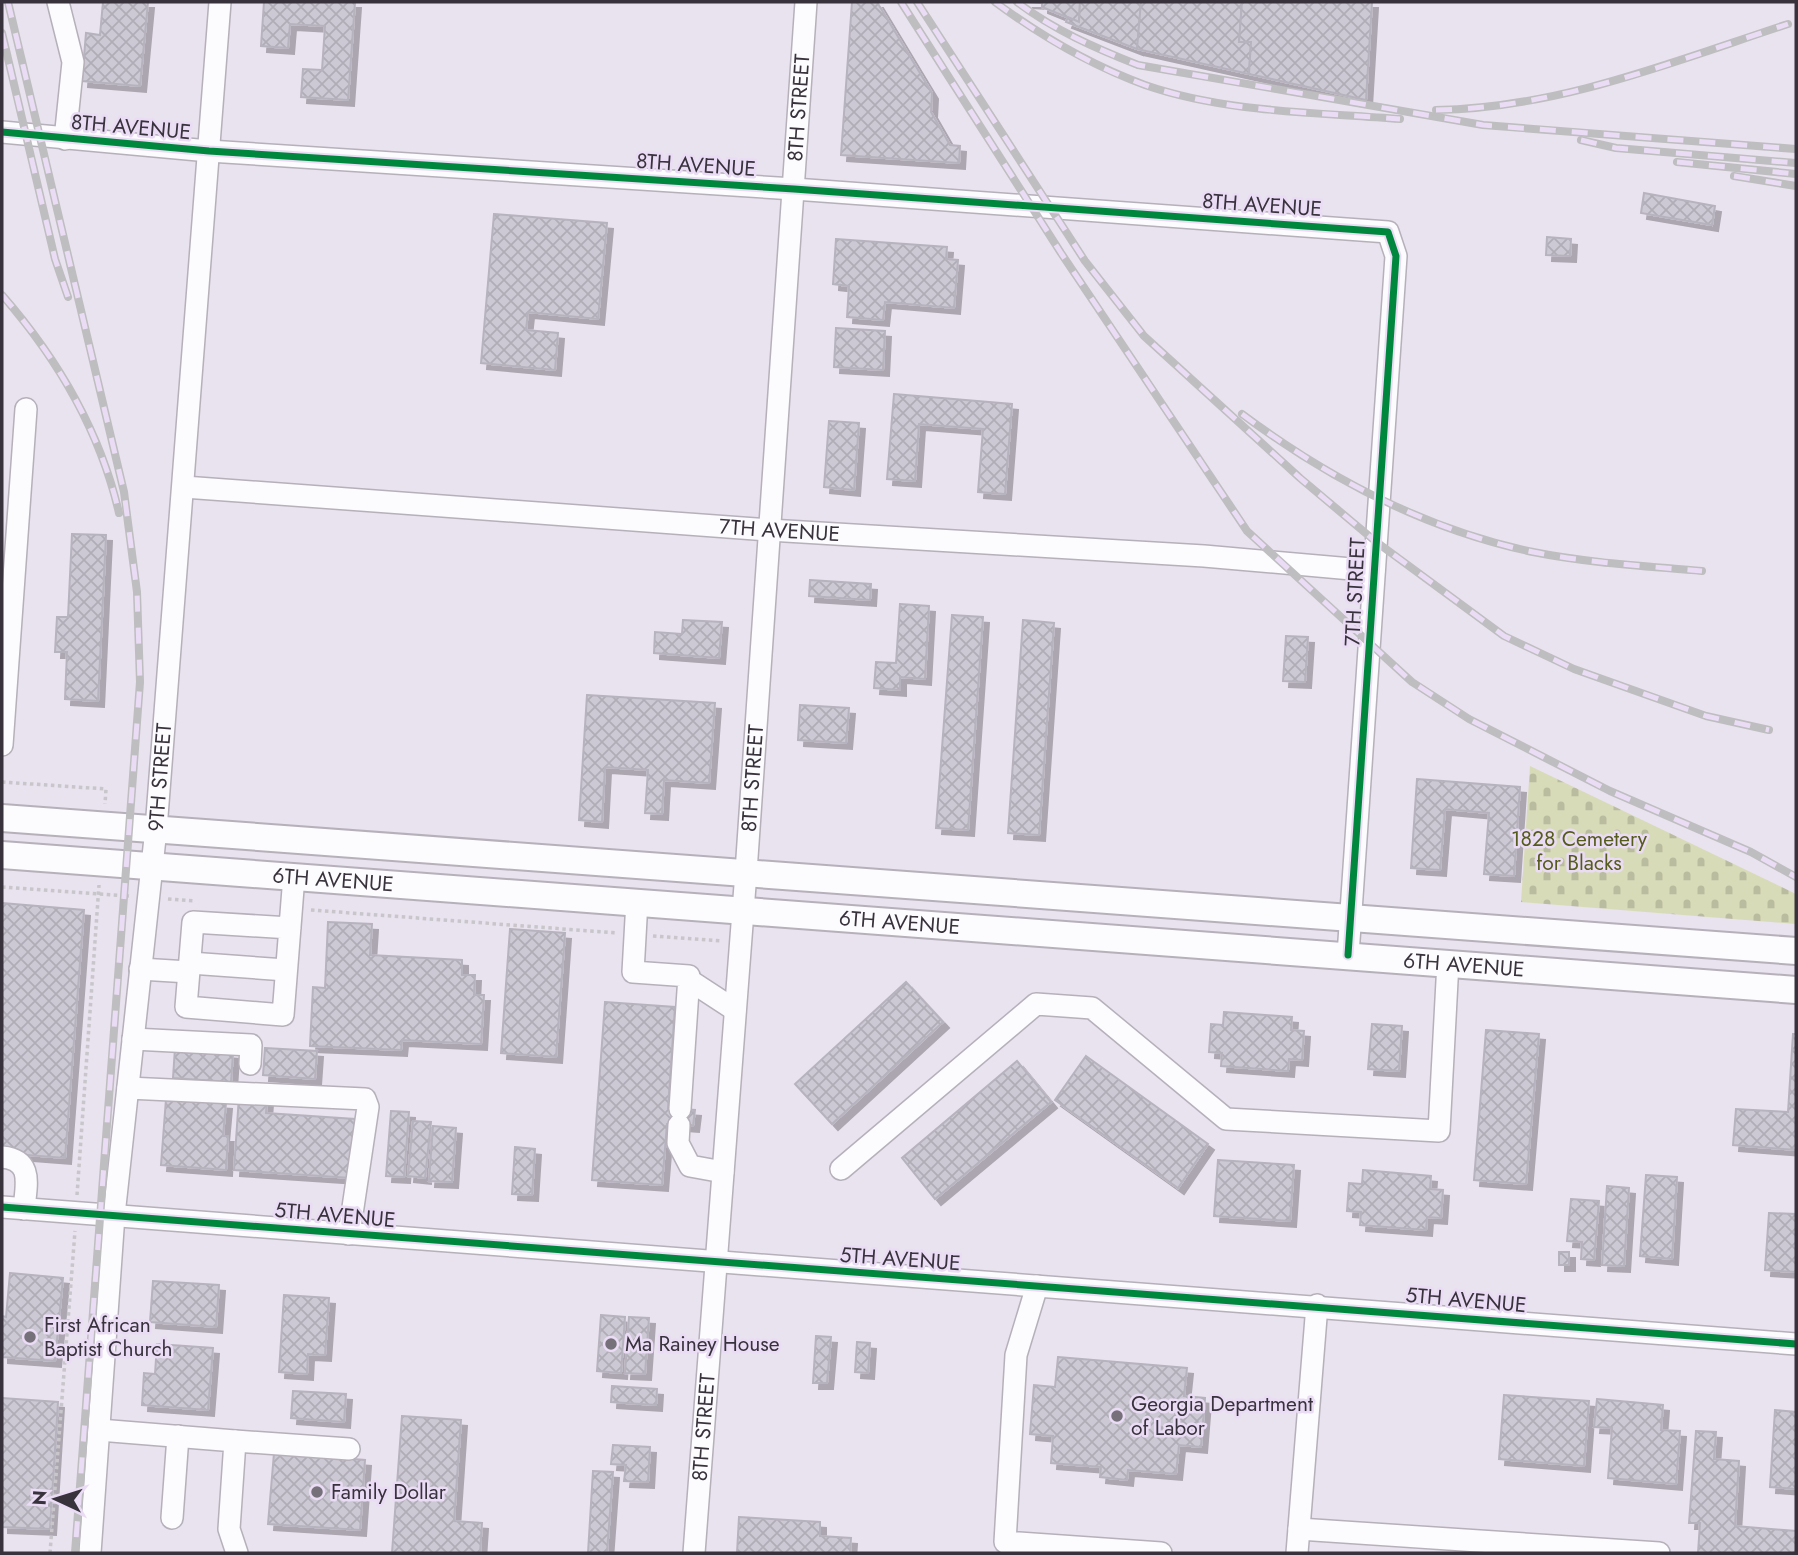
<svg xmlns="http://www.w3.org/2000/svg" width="1798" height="1555" font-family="Jost,sans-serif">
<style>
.cemetery{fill:url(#cemetery-stones)}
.building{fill:url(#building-cross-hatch);stroke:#b7b3be;stroke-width:2;filter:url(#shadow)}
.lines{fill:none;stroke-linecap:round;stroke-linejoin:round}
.minor-casing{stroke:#b5b0ba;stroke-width:24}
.major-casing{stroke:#b5b0ba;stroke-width:30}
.path{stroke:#c8c6ca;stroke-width:3.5;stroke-dasharray:3.5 3.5;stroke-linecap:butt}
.minor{stroke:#fcfbfd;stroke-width:21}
.major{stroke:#fcfbfd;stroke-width:26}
.rail-casing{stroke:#bebdbf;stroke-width:8}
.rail{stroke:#eadcf5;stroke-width:5;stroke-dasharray:16;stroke-linecap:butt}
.cycleway-casing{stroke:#eadcf5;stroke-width:11}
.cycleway{stroke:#00873e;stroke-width:7}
.poi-dot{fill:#76707b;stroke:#eadcf5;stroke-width:2.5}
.labels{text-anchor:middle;stroke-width:5;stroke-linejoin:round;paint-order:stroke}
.street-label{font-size:21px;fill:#38323c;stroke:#eadcf5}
.park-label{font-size:21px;fill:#555b1b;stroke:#eadcf5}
.poi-label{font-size:21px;fill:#38323c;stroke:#eadcf5;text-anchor:start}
</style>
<defs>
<pattern id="cemetery-stones" width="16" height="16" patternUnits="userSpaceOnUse" patternTransform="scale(1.75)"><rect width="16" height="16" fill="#d8dbb8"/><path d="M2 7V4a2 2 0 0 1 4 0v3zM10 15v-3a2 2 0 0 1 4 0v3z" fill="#babc9f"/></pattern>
<pattern id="building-cross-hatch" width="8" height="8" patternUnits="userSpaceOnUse" patternTransform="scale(1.75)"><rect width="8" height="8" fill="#cdc9d4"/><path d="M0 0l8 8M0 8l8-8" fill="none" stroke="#b1adb7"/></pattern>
<filter id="shadow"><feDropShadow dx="6" dy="6" stdDeviation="0" flood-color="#0004"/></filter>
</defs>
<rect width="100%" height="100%" fill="#e9e2ef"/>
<path class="cemetery" d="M1530 766 1796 894V924L1521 902Z"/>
<g class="building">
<path d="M103 2H148L140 86 82 81 86 33 100 35Z"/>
<path d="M264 2H355L348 100 301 97 303 69 322 70 325 26 290 24 288 48 261 46Z"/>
<path d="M852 2H877L932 93 931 112 950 145 960 146 959 163 841 155Z"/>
<path d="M1026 2H1080L1079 22 1042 7V3Z"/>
<path d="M1080 2H1141L1137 49 1066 22 1068 17 1079 22Z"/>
<path d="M1141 2H1242L1239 42H1251L1249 74 1137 49Z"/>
<path d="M1242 2H1372L1366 100 1249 74 1251 42H1239Z"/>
<path d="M1644 193 1715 206 1712 225 1641 213Z"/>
<path d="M494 214 607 223 598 319 528 312 526 330 558 333 555 370 481 363Z"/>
<path d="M1547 237 1571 239 1570 256 1546 255Z"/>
<path d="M836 239 947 247 946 259 958 260 954 308 885 302 883 320 847 317 849 286 833 284Z"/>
<path d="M836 328 885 331 883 370 834 367Z"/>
<path d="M894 394 1012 404 1005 494 978 492 983 429 919 424 915 481 887 479Z"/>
<path d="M829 421 859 423 854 490 824 487Z"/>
<path d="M72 534 106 535 98 701 65 699 67 652H55L57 617H68Z"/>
<path d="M810 580 871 584 870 600 809 596Z"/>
<path d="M900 604 929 606 925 679 900 677V690L874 688 876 662 896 663Z"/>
<path d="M952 615 983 617 968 830 936 828Z"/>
<path d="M683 620 722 622 719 658 654 653 655 632 682 634Z"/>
<path d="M1023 620 1054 623 1039 835 1008 833Z"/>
<path d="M1286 636 1308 637 1305 682 1283 681Z"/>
<path d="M587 695 715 703 709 783 664 780 662 814 645 813 648 770 605 767 602 822 579 820Z"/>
<path d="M800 705 849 708 846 743 798 740Z"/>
<path d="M1417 779 1520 787 1514 876 1484 874 1489 813 1445 809 1440 870 1411 868Z"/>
<path d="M2 903 84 910 65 1158 2 1153Z"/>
<path d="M328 922 372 924 370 955 462 960V975H475L474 995H484L481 1044 402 1040 401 1050 310 1046 313 987 325 988Z"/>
<path d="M510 929 565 933 556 1057 501 1053Z"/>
<path d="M906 982 943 1022 832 1124 795 1084Z"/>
<path d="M605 1002 675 1007 668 1108 695 1110 693 1126 667 1124 662 1185 592 1180Z"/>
<path d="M1224 1012 1292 1017 1291 1030 1304 1031 1302 1060 1289 1059 1288 1071 1221 1066 1222 1053 1209 1052 1211 1024 1223 1025Z"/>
<path d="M1372 1024 1402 1026 1399 1071 1368 1069Z"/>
<path d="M1486 1030 1539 1034 1526 1184 1474 1180Z"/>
<path d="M1793 1034H1796V1150L1733 1145 1736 1109 1788 1112Z"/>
<path d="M175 1048 233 1053 231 1082 173 1078Z"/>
<path d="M265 1048 317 1051 315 1079 263 1075Z"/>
<path d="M1086 1056 1208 1144 1178 1188 1055 1100Z"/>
<path d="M1017 1061 1051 1102 935 1199 902 1158Z"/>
<path d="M239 1096 267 1098 266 1113 355 1119 351 1178 234 1170Z"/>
<path d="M166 1099 226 1103 223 1136H228L226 1170 161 1165Z"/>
<path d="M391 1111 409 1112 404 1177 386 1176Z"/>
<path d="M413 1121 431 1122 425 1178 408 1176Z"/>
<path d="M433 1126 456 1128 452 1182 429 1181Z"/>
<path d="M515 1147 535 1149 532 1195 512 1194Z"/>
<path d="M1218 1160 1294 1165 1290 1221 1214 1216Z"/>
<path d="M1363 1170 1431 1176 1430 1189 1443 1190 1441 1218 1427 1217 1426 1230 1360 1225 1361 1212 1347 1211 1349 1183 1362 1184Z"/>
<path d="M1646 1175 1677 1177 1672 1259 1640 1256Z"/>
<path d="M1607 1186 1629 1188 1624 1266 1602 1265Z"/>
<path d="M1571 1199 1599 1201 1594 1260 1581 1259 1582 1242 1567 1241Z"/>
<path d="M1769 1213 1796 1214V1272L1765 1270Z"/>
<rect x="1559" y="1252" width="10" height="13"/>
<path d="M10 1273 63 1278 55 1361 2 1357V1316L6 1317Z"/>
<path d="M153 1281 219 1285 216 1327 150 1322Z"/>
<path d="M284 1295 329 1298 325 1355 308 1354 307 1374 279 1372Z"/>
<path d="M601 1315 625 1317 621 1373 597 1371Z"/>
<path d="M629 1317 649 1318 645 1374 625 1373Z"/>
<path d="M816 1336 831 1337 827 1383H813Z"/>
<path d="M857 1342 870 1343 868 1373 855 1372Z"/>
<path d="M157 1344 213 1348 208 1410 142 1405 144 1373 155 1374Z"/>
<path d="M1058 1357 1187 1368 1184 1396 1205 1398 1201 1447 1179 1445 1176 1474 1128 1470 1127 1480 1100 1477 1101 1467 1051 1463 1053 1436 1030 1434 1034 1385 1055 1387Z"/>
<path d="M612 1386 657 1389 656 1405 611 1402Z"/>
<path d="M293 1391 346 1394 344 1422 291 1418Z"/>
<path d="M1504 1395 1589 1401 1584 1466 1499 1459Z"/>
<path d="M2 1398 58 1402 50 1529 2 1527Z"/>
<path d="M1597 1399 1663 1405 1661 1430 1680 1431 1676 1484 1608 1478 1612 1428 1594 1427Z"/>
<path d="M1775 1410 1796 1412V1489L1770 1487Z"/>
<path d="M402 1416 461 1420 454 1521 482 1523 480 1553H392Z"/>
<path d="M1696 1431 1716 1432 1714 1459 1739 1461 1735 1526 1796 1531V1553H1698L1700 1523H1689Z"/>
<path d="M613 1445 650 1447 648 1482 624 1481 626 1465 611 1464Z"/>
<path d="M274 1453 365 1460 360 1530 268 1524Z"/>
<path d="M593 1471 613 1472 607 1553H588Z"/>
<path d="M739 1517 820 1522V1536L851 1538 850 1553H737Z"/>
</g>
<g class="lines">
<defs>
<g id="minor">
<path d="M58 2 73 62 65 139"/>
<path d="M2 132 209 151 794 189 1388 232 1396 256 1348 955"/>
<path id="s1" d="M184 487 769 530 1204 556 1374 571"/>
<path d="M2 745 26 409"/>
<path d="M637 901 633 972 689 976 680 1109"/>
<path d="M290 928 193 922 186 1007 283 1015 294 876"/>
<path d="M190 963 286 970"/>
<path d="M140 969 189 972"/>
<path d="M689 980 735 1010"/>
<path d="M133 1039 251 1045 250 1064"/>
<path d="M128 1088 365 1099 368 1107 349 1234"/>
<path d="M679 1125 678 1143 690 1166 723 1172"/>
<path d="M2 1157C34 1160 26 1185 24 1209"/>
<path d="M841 1169 1036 1004 1092 1008 1226 1119 1439 1131 1448 962"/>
<path d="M2 1207 1796 1344"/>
<path d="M1037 1286 1016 1355 1005 1542 1161 1553"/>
<path d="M99 1430 235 1441 229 1529 237 1553"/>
<path d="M235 1441 349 1449"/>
<path d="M172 1518 178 1436"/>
<path d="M1299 1529 1659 1553"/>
<path id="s2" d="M90 1553 114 1215 156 829 220 2"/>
<path id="s3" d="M694 1553 746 872 806 2"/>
<path d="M1297 1553 1317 1305"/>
</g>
<g id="major">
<path d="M2 818 1796 951"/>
<path id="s4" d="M2 855 1796 990"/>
</g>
</defs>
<use href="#minor" class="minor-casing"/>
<use href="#major" class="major-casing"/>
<g class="path">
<path d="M2 782 106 789 105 804"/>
<path d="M2 887 129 896"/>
<path d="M168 899 195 901"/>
<path d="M311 910 617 933"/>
<path d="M653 936 722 941"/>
<path d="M77 1195 99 885"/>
<path d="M50 1553 75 1231"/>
</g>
<use href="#minor" class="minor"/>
<use href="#major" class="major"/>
<defs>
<g id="rail">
<path d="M8 2 124 492 137 592 140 682 75 1553"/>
<path d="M901 2 1061 253 1247 531 1412 682 1469 719 1610 791 1751 852 1796 877"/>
<path d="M917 2 1085 261 1144 336 1300 478 1375 541 1504 636 1574 669 1706 716 1769 730"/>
<path d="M995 2C1041 36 1090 65 1145 85 1226 113 1316 112 1400 119"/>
<path d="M1017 2C1054 30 1095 48 1138 65L1483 125 1796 149"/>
<path d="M2 33 55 259 68 297"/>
<path d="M1436 110C1559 108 1672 62 1788 24"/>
<path d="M1581 140 1616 148 1796 163"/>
<path d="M1677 162 1796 174"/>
<path d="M1734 176 1796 186"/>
<path d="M2 295C57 358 100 431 119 513"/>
<path d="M1242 414C1328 478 1427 530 1533 552 1588 563 1646 566 1702 571"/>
</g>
</defs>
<use href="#rail" class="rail-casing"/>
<use href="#rail" class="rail"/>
<defs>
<g id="cycleway">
<path d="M2 132 209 151 794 189 1388 232 1396 256 1348 955"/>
<path d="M2 1207 1796 1344"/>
</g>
</defs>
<use href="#cycleway" class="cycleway-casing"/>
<use href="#cycleway" class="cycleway"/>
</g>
<g class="poi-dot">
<circle cx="30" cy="1337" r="7"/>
<circle cx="611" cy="1344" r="7"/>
<circle cx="1117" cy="1416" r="7"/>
<circle cx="317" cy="1492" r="7"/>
</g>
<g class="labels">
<g class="street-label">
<text dy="7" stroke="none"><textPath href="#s3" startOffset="1449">8TH STREET</textPath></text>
<text transform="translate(131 127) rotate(5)" y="7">8TH AVENUE</text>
<text transform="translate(696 165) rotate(4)" y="7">8TH AVENUE</text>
<text transform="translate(1262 205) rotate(4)" y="7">8TH AVENUE</text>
<text dy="7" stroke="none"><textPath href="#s1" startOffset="597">7TH AVENUE</textPath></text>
<text transform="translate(1355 592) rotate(-87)" y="7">7TH STREET</text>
<text dy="7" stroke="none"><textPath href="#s2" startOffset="779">9TH STREET</textPath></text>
<text dy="7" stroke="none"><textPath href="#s3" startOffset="777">8TH STREET</textPath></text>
<text dy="7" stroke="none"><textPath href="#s4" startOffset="332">6TH AVENUE</textPath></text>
<text dy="7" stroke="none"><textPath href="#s4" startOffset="900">6TH AVENUE</textPath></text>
<text dy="7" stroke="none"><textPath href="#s4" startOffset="1466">6TH AVENUE</textPath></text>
<text transform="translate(335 1215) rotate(5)" y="7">5TH AVENUE</text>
<text transform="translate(900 1259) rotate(4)" y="7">5TH AVENUE</text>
<text transform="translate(1466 1300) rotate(5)" y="7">5TH AVENUE</text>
<text dy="7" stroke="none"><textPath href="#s3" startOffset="126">8TH STREET</textPath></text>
</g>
<g class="park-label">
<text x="1579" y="846">1828 Cemetery<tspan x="1579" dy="24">for Blacks</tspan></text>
</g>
<g class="poi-label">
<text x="44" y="1332">First African<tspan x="44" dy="24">Baptist Church</tspan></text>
<text x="625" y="1351">Ma Rainey House</text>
<text x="1131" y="1411">Georgia Department<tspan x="1131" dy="24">of Labor</tspan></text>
<text x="331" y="1499">Family Dollar</text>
</g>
</g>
<rect width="1798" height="1555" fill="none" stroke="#38323c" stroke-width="7"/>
<g transform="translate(56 1499) rotate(274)" stroke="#eadcf5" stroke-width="5" paint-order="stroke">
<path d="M0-5L12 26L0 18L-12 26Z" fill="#38323c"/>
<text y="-10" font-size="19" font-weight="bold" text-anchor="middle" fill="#38323c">N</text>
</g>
</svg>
